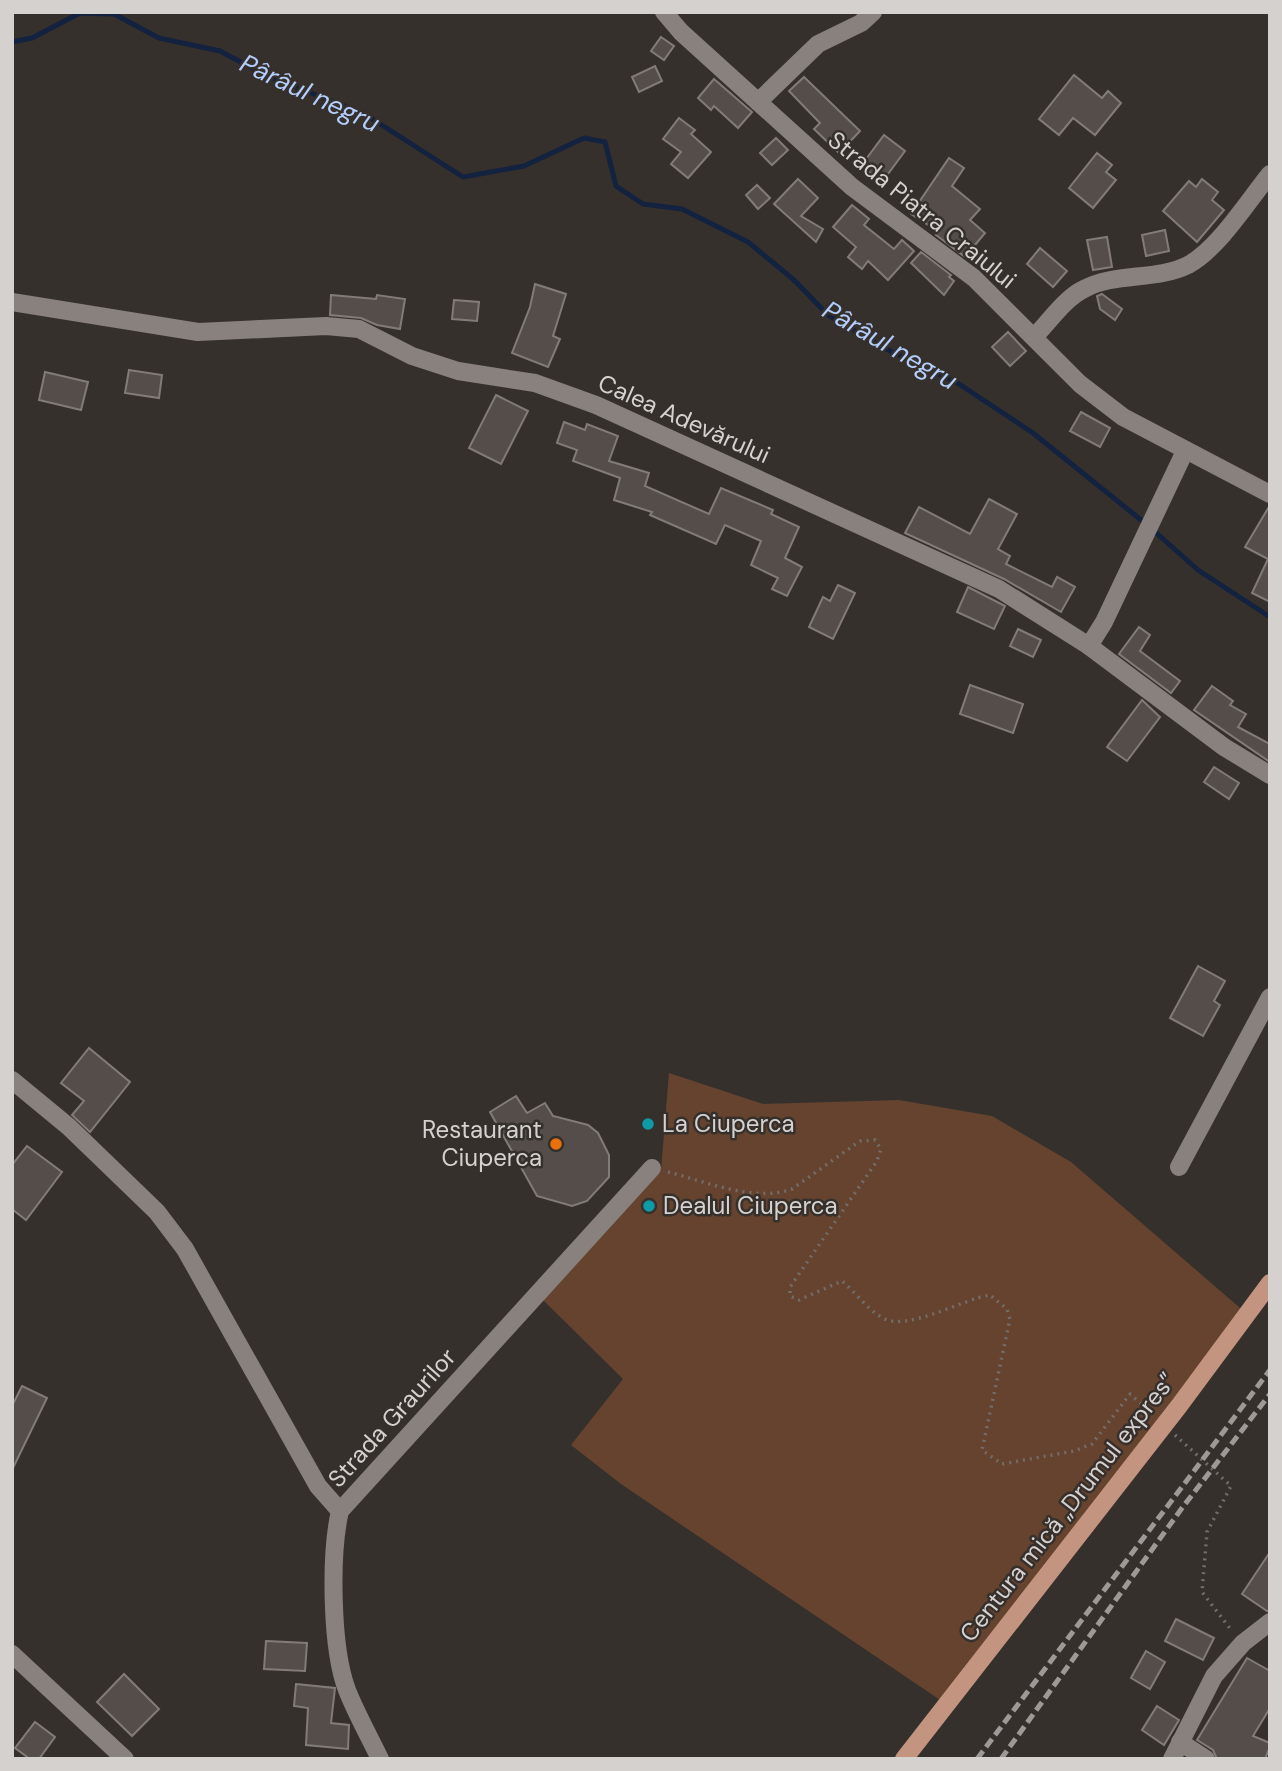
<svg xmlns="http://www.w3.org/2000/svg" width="1282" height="1771" font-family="'DM Sans',sans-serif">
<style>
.green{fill:#66432e}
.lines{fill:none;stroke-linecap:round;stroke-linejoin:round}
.stream{stroke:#12223f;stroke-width:5}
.building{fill:#544d49;stroke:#827b77;stroke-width:2}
.path{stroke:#726d6a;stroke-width:3.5;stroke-dasharray:2 5;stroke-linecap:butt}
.minor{stroke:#88817d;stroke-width:18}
.major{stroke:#c3947f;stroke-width:18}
.rail{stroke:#9e9997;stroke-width:5;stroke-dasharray:10 5;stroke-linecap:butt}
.culture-dot{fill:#0f9aa8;stroke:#36302d;stroke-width:2.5}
.food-dot{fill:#e8710a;stroke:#36302d;stroke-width:2.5}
.labels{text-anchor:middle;stroke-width:5;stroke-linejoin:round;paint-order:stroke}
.street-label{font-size:24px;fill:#d5d1cf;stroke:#36302d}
.poi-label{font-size:24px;fill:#d5d1cf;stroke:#36302d;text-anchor:start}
.water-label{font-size:26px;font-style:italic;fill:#b4cffd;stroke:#36302d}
</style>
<rect width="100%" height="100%" fill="#36302d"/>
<path class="green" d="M669 1073 763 1104 899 1100 992 1116 1071 1162 1247 1314 946 1704 621 1484 571 1445 623 1379 538 1295 661 1170Z"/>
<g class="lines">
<g class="stream">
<path d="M12 42 32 38 80 13 114 14 159 38 220 51 269 77 363 113 463 177 524 166 584 138 605 142 616 186 643 204 682 209 748 242 794 280 827 314 882 347 959 384 1033 433 1146 524"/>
<path d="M1153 530 1198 570 1270 617"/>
</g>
</g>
<g class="building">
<path d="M661 37 674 46 664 60 651 51Z"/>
<path d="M655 66 662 81 639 92 632 77Z"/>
<path d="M1074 75 1102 98 1108 91 1121 103 1095 135 1073 118 1059 135 1039 119Z"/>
<path d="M804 77 860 131 839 153 814 129 820 123 789 91Z"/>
<path d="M714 79 752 112 738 128 714 106 711 110 698 98Z"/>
<path d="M679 118 695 130 691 134 711 152 688 178 671 164 681 152 663 139Z"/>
<path d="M884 135 905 151 882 182 861 166Z"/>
<path d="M776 138 788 150 772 165 760 153Z"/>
<path d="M1097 153 1112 165 1106 172 1116 180 1093 208 1069 188Z"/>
<path d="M949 158 964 168 952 186 980 209 970 220 985 233 965 257 936 235 939 232 911 214Z"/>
<path d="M798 179 818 198 801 216 823 229 816 242 774 204Z"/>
<path d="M1202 179 1218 192 1212 200 1224 210 1197 242 1163 211 1189 181 1196 187Z"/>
<path d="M757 185 770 198 758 209 746 195Z"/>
<path d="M852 205 869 219 864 225 894 249 902 240 914 251 888 280 868 261 862 269 848 257 856 247 833 227Z"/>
<path d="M1165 230 1169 251 1146 256 1142 235Z"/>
<path d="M1107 237 1112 267 1093 270 1087 240Z"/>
<path d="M1040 248 1067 271 1053 287 1027 264Z"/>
<path d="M921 252 951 275 949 277 954 281 944 295 911 263Z"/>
<path d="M535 284 566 294 553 336 560 339 548 367 512 353 530 307Z"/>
<path d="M1102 294 1122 309 1115 320 1100 309 1097 296Z"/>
<path d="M331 295 376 299 377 295 405 299 400 329 377 325 361 318 330 315Z"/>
<path d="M454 300 479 302 477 321 452 319Z"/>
<path d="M1008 332 1026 351 1010 366 992 347Z"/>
<path d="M129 370 162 375 159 398 125 393Z"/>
<path d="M45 372 88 382 81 410 39 400Z"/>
<path d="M496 395 528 411 501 464 469 448Z"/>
<path d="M1081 412 1110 428 1100 447 1070 431Z"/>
<path d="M564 422 585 430 587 424 618 436 609 461 649 473 645 486 709 514 721 488 773 510 771 514 799 527 785 558 802 567 787 596 772 589 778 578 751 565 761 541 725 525 716 544 650 515 652 512 614 500 620 478 573 461 577 450 557 443Z"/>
<path d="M989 499 1017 514 998 549 1010 556 1006 564 1052 587 1057 577 1075 587 1061 612 1004 579 905 533 919 507 970 534Z"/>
<path d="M1270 505V602L1252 593 1268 559 1245 547Z"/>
<path d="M838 585 855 593 833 639 809 627 823 597 830 601Z"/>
<path d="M968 587 1005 606 994 629 957 612Z"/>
<path d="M1139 627 1150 635 1140 651 1180 681 1171 693 1119 654Z"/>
<path d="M1018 629 1041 640 1033 657 1010 646Z"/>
<path d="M970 685 1023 704 1013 733 960 714Z"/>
<path d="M1212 686 1233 701 1230 705 1246 714 1238 727 1270 744V762L1194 710Z"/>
<path d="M1142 700 1160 717 1127 761 1107 747Z"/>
<path d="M1214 767 1239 783 1229 799 1204 782Z"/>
<path d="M1198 966 1225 981 1214 1001 1220 1005 1203 1036 1170 1018Z"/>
<path d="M89 1048 130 1082 90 1132 72 1115 84 1101 61 1083Z"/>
<path d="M516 1096 527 1113 545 1103 553 1116 588 1125 598 1133 609 1155V1177L587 1201 572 1206 537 1196 490 1112Z"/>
<path d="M27 1146 62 1172 26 1220 12 1209V1165Z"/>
<path d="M22 1386 47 1398 12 1470V1406Z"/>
<path d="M1270 1552V1611H1267L1242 1594Z"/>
<path d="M1176 1619 1214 1638 1203 1660 1165 1641Z"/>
<path d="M266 1641 307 1643 305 1671 264 1669Z"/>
<path d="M1146 1651 1165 1662 1150 1689 1131 1678Z"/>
<path d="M1247 1658 1270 1671V1708L1253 1736 1270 1743V1747L1265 1759H1217L1213 1750 1197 1740Z"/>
<path d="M124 1674 159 1709 132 1736 97 1702Z"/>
<path d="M296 1684 335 1688 331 1723 349 1725 348 1749 306 1745 308 1708 294 1706Z"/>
<path d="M1157 1706 1179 1720 1164 1745 1142 1730Z"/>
<path d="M35 1722 55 1737 39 1759H30L15 1748Z"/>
</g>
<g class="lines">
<g class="path">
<path d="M668 1172C705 1181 754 1203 792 1189L860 1141 875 1140 881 1149 877 1161 790 1287V1296L799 1300 842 1281C855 1292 868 1310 883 1318 907 1332 963 1299 990 1295L1007 1309 1010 1319 982 1450 1002 1464 1074 1451 1092 1444 1130 1394 1151 1413"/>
<path d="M1175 1435 1231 1486 1207 1532 1202 1592 1232 1631"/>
</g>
<g class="minor">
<path d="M664 12 681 32 852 187 974 278 1080 384 1123 417 1270 494"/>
<path d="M758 102 818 44 861 23 873 12"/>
<path d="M12 302 198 332 326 326 359 329 412 356 458 371 535 383 596 405 999 589 1089 646 1224 747 1270 775"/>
<path d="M1034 337C1049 322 1065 298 1084 289 1115 272 1156 281 1188 265 1218 249 1248 201 1270 174"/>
<path d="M1089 646 1104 622 1185 451"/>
<path d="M12 1080 69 1127 157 1212 185 1249 318 1486 340 1511"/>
<path d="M1179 1167 1270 997"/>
<path d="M12 1654 125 1759"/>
<path d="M1180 1742 1206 1759"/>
<path d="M380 1759C369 1736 356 1713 347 1690 331 1648 330 1554 340 1511L652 1168"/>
<path d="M1172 1759 1214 1676 1243 1643 1270 1622"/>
</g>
<path class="major" d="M904 1759 1179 1406 1270 1283"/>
<g class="rail">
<path d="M977 1759 1270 1370"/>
<path d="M1001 1759 1182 1508 1270 1394"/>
</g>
</g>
<g class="culture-dot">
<circle cx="648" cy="1124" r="7"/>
<circle cx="649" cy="1206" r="7"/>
</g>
<circle class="food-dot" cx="556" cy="1144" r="7"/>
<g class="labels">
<g class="street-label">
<text transform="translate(922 210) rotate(39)" y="8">Strada Piatra Craiului</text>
<text transform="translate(684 419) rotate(24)" y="8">Calea Adevărului</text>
<text transform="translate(392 1418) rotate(-48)" y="8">Strada Graurilor</text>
<text transform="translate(1068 1507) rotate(-52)" y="8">Centura mică „Drumul expres”</text>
</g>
<g class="poi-label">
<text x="662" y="1132">La Ciuperca</text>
<text x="542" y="1138" text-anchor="end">Restaurant<tspan x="542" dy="28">Ciuperca</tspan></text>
<text x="663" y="1214">Dealul Ciuperca</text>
</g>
<g class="water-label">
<text transform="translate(310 93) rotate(25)" y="9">Pârâul negru</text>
<text transform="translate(890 345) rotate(30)" y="9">Pârâul negru</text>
</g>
</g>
<rect width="1282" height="1771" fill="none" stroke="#d5d1cf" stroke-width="28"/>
</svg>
